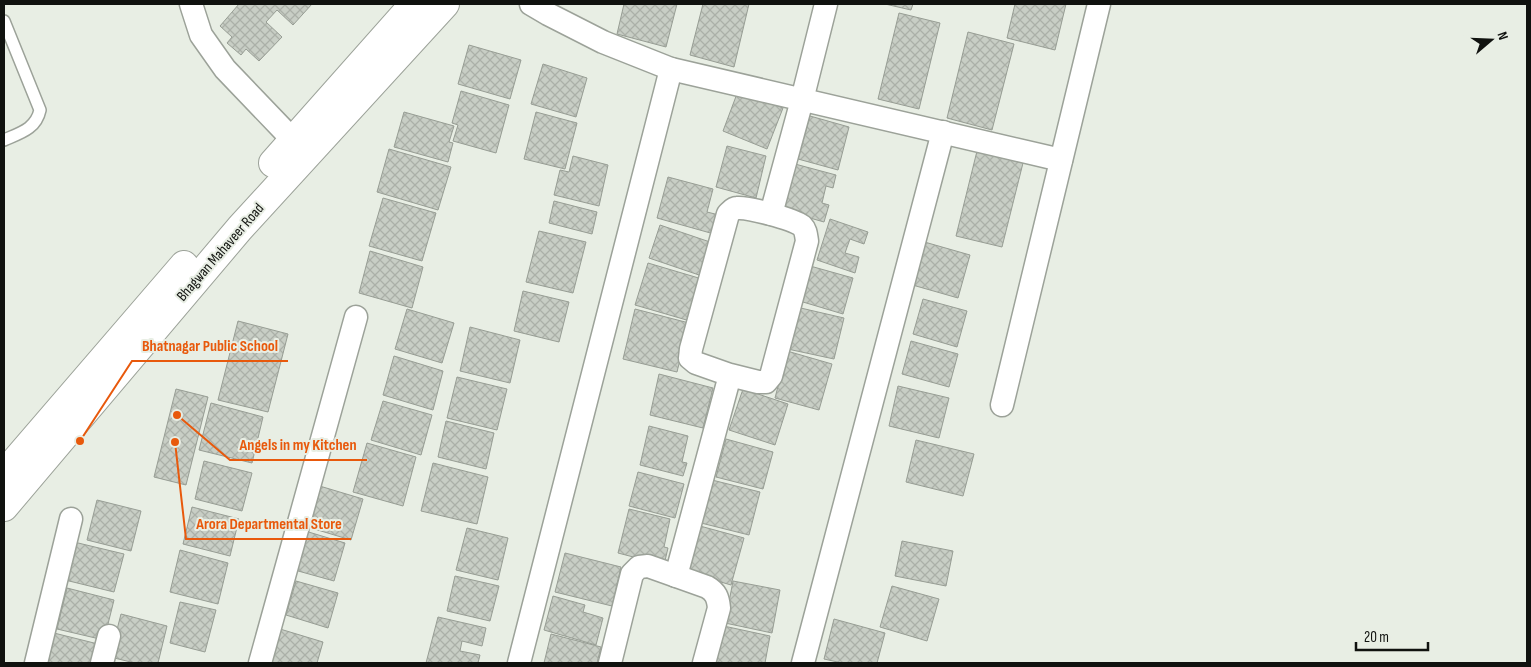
<svg xmlns="http://www.w3.org/2000/svg" width="1531" height="667" font-family="'Sofia Sans Condensed',sans-serif">
<style>
.building{fill:url(#building-cross-hatch);stroke:#979d94}
.lines{fill:none;stroke-linecap:round;stroke-linejoin:round}
.service-casing{stroke:#9ca299;stroke-width:14}
.minor-casing{stroke:#9ca299;stroke-width:25}
.tertiary-casing{stroke:#9ca299;stroke-width:30}
.service{stroke:#fff;stroke-width:11}
.minor{stroke:#fff;stroke-width:22}
.tertiary{stroke:#fff;stroke-width:28}
.labels{text-anchor:middle;stroke-width:4;stroke-linejoin:round;paint-order:stroke}
.street-label{font-size:15px;fill:#10120f;stroke:#e8eee4}
.leader{fill:none;stroke:#e8590c;stroke-width:2}
.callout-dot{fill:#e8590c;stroke:#e8eee4;stroke-width:2}
.callout-label{font-size:16px;text-anchor:middle;font-weight:bold;fill:#e8590c;stroke:#e8eee4;stroke-width:4;stroke-linejoin:round;paint-order:stroke}
</style>
<defs>
<pattern id="building-cross-hatch" width="8" height="8" patternUnits="userSpaceOnUse" patternTransform="scale(1.25)"><rect width="8" height="8" fill="#c8cec5"/><path d="M0 0l8 8M0 8l8-8" fill="none" stroke="#abb0a8"/></pattern>
</defs>
<rect width="100%" height="100%" fill="#e8eee4"/>
<g class="building">
<path d="M239 4H312L293 25 277 10 266 22 282 37 259 61 246 49 241 55 227 43 232 37 220 26Z"/>
<path d="M624 4H677L666 47 617 34Z"/>
<path d="M703 4H749L734 67 690 55Z"/>
<path d="M885 4H913L911 10Z"/>
<path d="M1015 4H1066L1055 50 1007 38Z"/>
<path d="M899 13 940 23 919 109 878 99Z"/>
<path d="M968 32 1014 44 992 130 947 118Z"/>
<path d="M469 45 521 60 510 99 458 84Z"/>
<path d="M543 64 587 78 576 117 531 104Z"/>
<path d="M461 91 509 105 496 153 453 141 458 125 452 123Z"/>
<path d="M738 91 783 108 767 149 723 131Z"/>
<path d="M404 112 454 126 449 142 453 143 448 162 394 147Z"/>
<path d="M536 112 577 123 565 169 524 159Z"/>
<path d="M810 116 849 127 838 170 798 159Z"/>
<path d="M727 146 766 156 756 198 716 187Z"/>
<path d="M389 149 451 167 438 210 377 192Z"/>
<path d="M977 151 1023 163 1002 247 956 236Z"/>
<path d="M573 156 608 165 599 206 554 195 560 170 569 172Z"/>
<path d="M795 164 836 175 833 188 826 186 822 203 829 205 824 222 782 210Z"/>
<path d="M668 177 713 189 707 212 719 215 714 234 657 218Z"/>
<path d="M383 198 436 213 422 261 369 246Z"/>
<path d="M554 201 597 212 592 234 549 223Z"/>
<path d="M830 219 868 232 864 244 850 239 845 253 859 257 855 273 817 260Z"/>
<path d="M660 225 710 242 699 275 649 258Z"/>
<path d="M539 231 586 242 573 293 526 282Z"/>
<path d="M921 241 970 255 958 298 909 284Z"/>
<path d="M370 251 423 267 412 308 359 293Z"/>
<path d="M648 263 702 279 690 321 635 305Z"/>
<path d="M803 264 853 278 843 314 793 299Z"/>
<path d="M523 291 569 302 559 342 514 331Z"/>
<path d="M923 299 967 311 957 347 913 334Z"/>
<path d="M792 306 844 318 834 359 783 348Z"/>
<path d="M407 309 454 323 442 363 395 349Z"/>
<path d="M635 309 689 323 677 372 623 359Z"/>
<path d="M238 321 288 334 268 412 218 400Z"/>
<path d="M470 327 520 340 510 383 460 371Z"/>
<path d="M911 341 958 354 949 387 902 374Z"/>
<path d="M787 351 832 364 819 410 775 398Z"/>
<path d="M394 356 443 371 433 410 383 395Z"/>
<path d="M659 374 713 388 703 428 650 415Z"/>
<path d="M457 377 507 389 497 430 447 418Z"/>
<path d="M898 386 949 398 939 438 889 426Z"/>
<path d="M176 389 208 397 186 485 154 477Z"/>
<path d="M743 389 788 404 775 445 729 430Z"/>
<path d="M383 401 432 415 421 455 371 440Z"/>
<path d="M211 403 263 417 252 463 199 450Z"/>
<path d="M446 421 494 433 486 469 438 457Z"/>
<path d="M649 426 688 436 682 462 687 463 683 476 640 465Z"/>
<path d="M726 439 773 452 763 489 716 477Z"/>
<path d="M916 440 974 454 963 496 906 482Z"/>
<path d="M367 443 416 457 403 506 353 492Z"/>
<path d="M204 461 252 473 242 511 195 499Z"/>
<path d="M433 463 488 477 477 524 421 511Z"/>
<path d="M638 472 684 484 675 518 629 506Z"/>
<path d="M712 480 760 492 749 535 701 523Z"/>
<path d="M313 484 363 499 351 540 301 525Z"/>
<path d="M97 500 141 511 131 551 87 540Z"/>
<path d="M192 507 239 519 230 556 183 544Z"/>
<path d="M629 509 670 519 664 547 668 548 664 565 618 553Z"/>
<path d="M700 526 744 538 731 585 687 572Z"/>
<path d="M467 528 508 538 498 580 456 570Z"/>
<path d="M302 530 345 543 334 581 291 569Z"/>
<path d="M902 541 953 551 946 586 895 576Z"/>
<path d="M74 542 124 554 114 592 65 580Z"/>
<path d="M180 550 228 563 218 604 170 592Z"/>
<path d="M565 553 621 567 612 606 555 592Z"/>
<path d="M455 576 499 586 490 621 447 611Z"/>
<path d="M296 581 338 593 328 628 286 615Z"/>
<path d="M733 581 780 590 772 633 725 623Z"/>
<path d="M892 586 939 599 927 641 880 627Z"/>
<path d="M67 588 114 600 104 640 57 629Z"/>
<path d="M553 596 585 605 583 612 603 618 596 645 544 630Z"/>
<path d="M180 602 216 610 205 652 170 643Z"/>
<path d="M121 614 167 626 158 663H135L110 657Z"/>
<path d="M438 617 486 628 482 646 462 641 460 651 480 655 478 663H426Z"/>
<path d="M834 619 885 633 877 663H842L824 659Z"/>
<path d="M719 625 770 636 765 663H712Z"/>
<path d="M280 629 323 642 317 663H270Z"/>
<path d="M54 633 102 645 97 663H46Z"/>
<path d="M551 634 601 647 597 663H544Z"/>
</g>
<g class="lines">
<defs>
<path id="service" d="M4 21 40 110C36 129 20 133 4 140"/>
<g id="minor">
<path d="M191 4 201 35 225 69 293 140"/>
<path d="M531 4 548 14 603 42 671 69 1061 160"/>
<path d="M771 214 802 100 826 4"/>
<path d="M1002 405 1099 4"/>
<path d="M676 576 730 375 758 382H766L771 376 807 241C806 235 806 230 802 226 793 219 749 207 737 208 733 208 731 211 728 214L691 349 690 358 696 363 730 375"/>
<path d="M36 663 71 519"/>
<path d="M102 663 109 636"/>
<path d="M260 663 356 317"/>
<path d="M519 663 671 69"/>
<path d="M610 663 632 574 639 567 648 566 707 587C716 592 718 598 719 608L704 663"/>
<path d="M803 663 943 132"/>
</g>
<g id="tertiary">
<path d="M273 163 414 4"/>
<path d="M4 474 184 265"/>
<path d="M4 507 240 228 445 4"/>
</g>
</defs>
<use href="#service" class="service-casing"/>
<use href="#minor" class="minor-casing"/>
<use href="#tertiary" class="tertiary-casing"/>
<use href="#service" class="service"/>
<use href="#minor" class="minor"/>
<use href="#tertiary" class="tertiary"/>
</g>
<g class="labels">
<g class="street-label">
<text transform="translate(220 252) rotate(-49)" y="5">Bhagwan Mahaveer Road</text>
</g>
</g>
<path class="leader" d="M80 441L132 361H288M177 415L230 460H367M175 442L186 539H351"/>
<g class="callout-dot">
<circle cx="80" cy="441" r="5"/>
<circle cx="177" cy="415" r="5"/>
<circle cx="175" cy="442" r="5"/>
</g>
<g class="callout-label">
<text x="210" y="351">Bhatnagar Public School</text>
<text x="298" y="450">Angels in my Kitchen</text>
<text x="269" y="529">Arora Departmental Store</text>
</g>
<rect width="1531" height="667" fill="none" stroke="#10120f" stroke-width="10"/>
<g transform="translate(1491 40) rotate(71)" stroke="#e8eee4" stroke-width="4" paint-order="stroke">
<path d="M0-4L9 19L0 12L-9 19Z" fill="#10120f"/>
<text y="-8" font-size="14" font-weight="bold" text-anchor="middle" fill="#10120f">N</text>
</g>
<path d="M1356 642v8h72v-8" fill="none" stroke="#10120f" stroke-width="2.5"/>
<text x="1364" y="642" font-size="15" fill="#10120f" stroke="#e8eee4" stroke-width="4" paint-order="stroke">20 m</text>
</svg>
